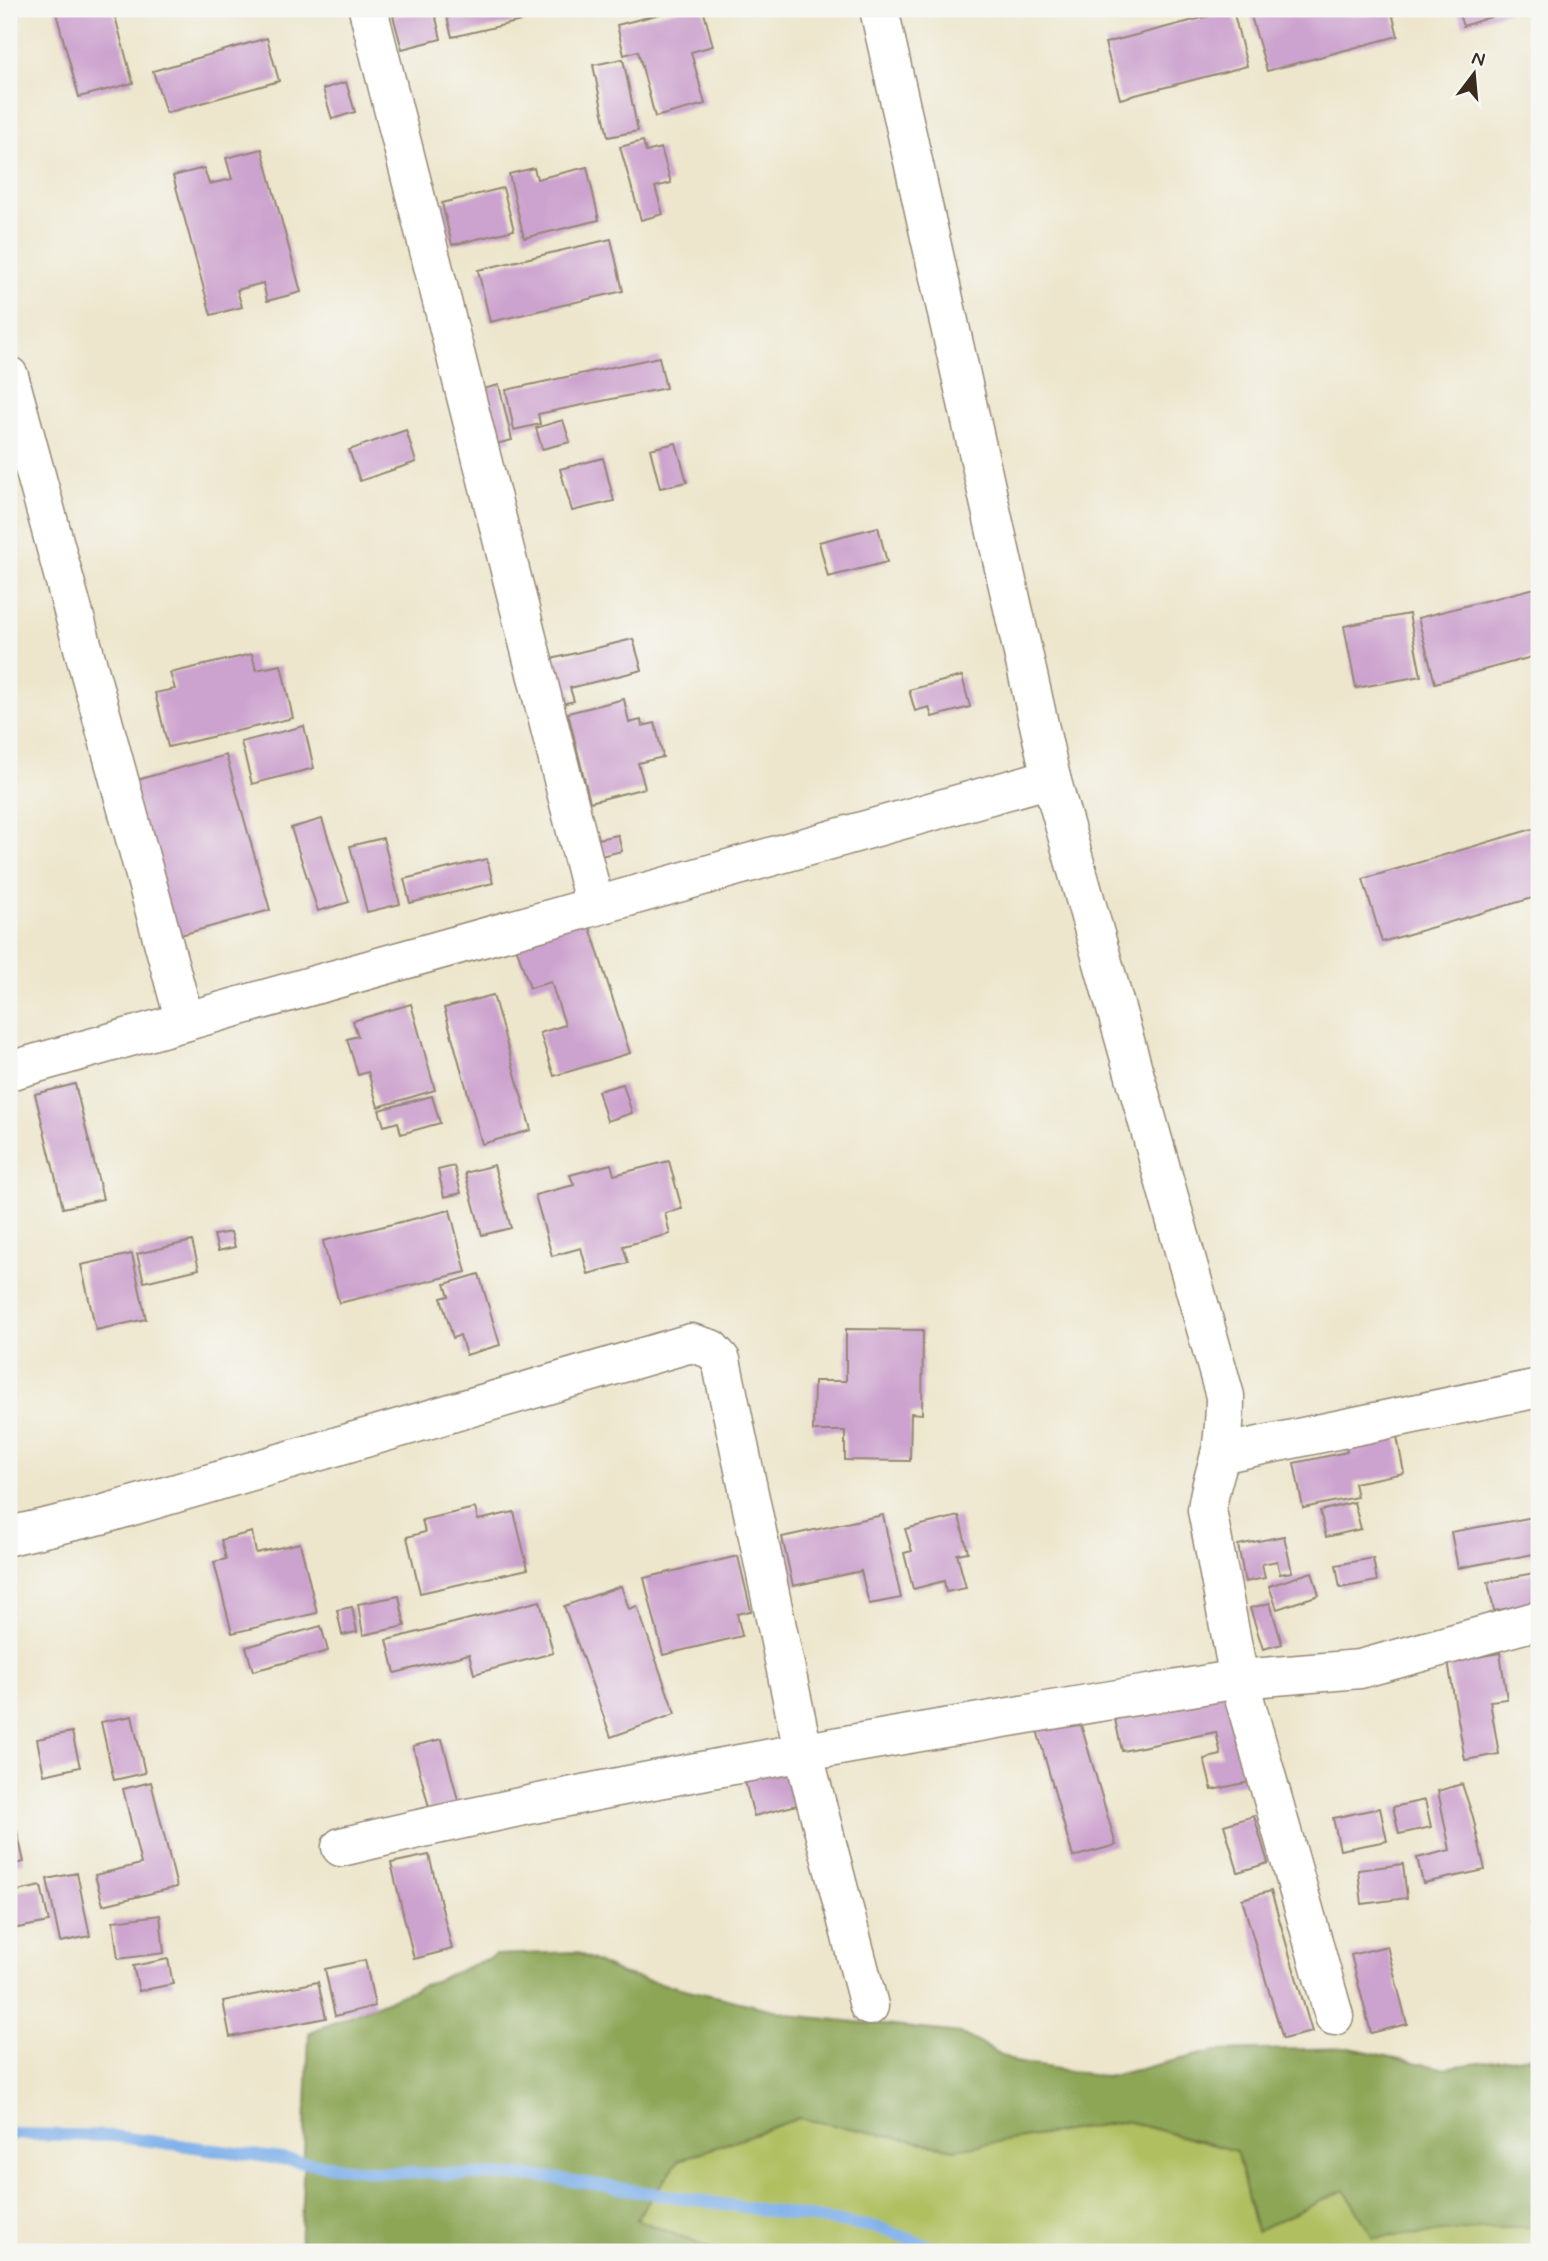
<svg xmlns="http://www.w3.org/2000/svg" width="1548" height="2261" font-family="Mynerve,sans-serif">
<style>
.green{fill:#b0bf61;stroke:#767440;stroke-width:2}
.forest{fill:#8ca657;stroke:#64683a;stroke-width:2}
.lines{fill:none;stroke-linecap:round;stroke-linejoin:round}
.stream{stroke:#7fb0ea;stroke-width:12}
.building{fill:#cca2ce}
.minor-casing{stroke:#948875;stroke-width:41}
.minor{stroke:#fff;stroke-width:38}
</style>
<rect width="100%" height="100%" fill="#f6f6f2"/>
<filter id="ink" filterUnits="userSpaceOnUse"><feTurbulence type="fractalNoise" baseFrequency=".0143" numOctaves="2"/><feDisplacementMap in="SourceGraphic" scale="14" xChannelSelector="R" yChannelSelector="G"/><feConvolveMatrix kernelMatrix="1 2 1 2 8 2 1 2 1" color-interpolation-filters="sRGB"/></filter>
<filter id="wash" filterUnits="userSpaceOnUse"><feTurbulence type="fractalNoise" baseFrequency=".00686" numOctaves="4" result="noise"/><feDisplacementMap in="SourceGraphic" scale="28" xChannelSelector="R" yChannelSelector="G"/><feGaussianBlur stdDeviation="1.57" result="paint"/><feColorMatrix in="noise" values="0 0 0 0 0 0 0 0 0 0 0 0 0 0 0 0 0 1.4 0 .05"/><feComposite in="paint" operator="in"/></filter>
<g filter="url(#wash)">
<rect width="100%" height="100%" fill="#ede6cc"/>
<path class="green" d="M799 2118 955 2149 1126 2121 1236 2151 1345 2190 1491 2228H1539V2252H718L636 2219 679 2160Z"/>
<path class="forest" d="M576 1952 621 1974 799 2016 960 2033 1015 2062 1106 2077 1215 2051 1350 2048 1442 2068 1539 2055V2228H1491L1373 2238 1345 2190 1256 2231 1236 2151 1126 2121 955 2149 799 2118 679 2160 636 2219 718 2252H300L309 2033 496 1955Z"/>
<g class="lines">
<path class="stream" d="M9 2134 113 2136 378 2172 547 2177 879 2228 945 2252"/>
</g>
<g id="blocks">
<g class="building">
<path d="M55 9H113L133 83 79 97Z"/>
<path d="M422 9H434L441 39 402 49 393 16Z"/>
<path d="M445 9H563L564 11 452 37Z"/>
<path d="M680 9H703L713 46 691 52 705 104 655 117 638 51 624 55 617 25Z"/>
<path d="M1249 9H1391L1398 36 1267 71Z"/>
<path d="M1457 9H1515L1463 26Z"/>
<path d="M1233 10 1247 66 1120 99 1105 43Z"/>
<path d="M267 38 279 81 166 113 153 71Z"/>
<path d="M623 59 638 131 608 137 593 65Z"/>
<path d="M346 82 355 112 332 119 323 89Z"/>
<path d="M643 141 646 152 661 148 671 183 655 187 663 214 641 220 620 147Z"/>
<path d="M262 149 301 292 267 301 263 283 237 290 242 307 211 315 173 176 204 168 209 184 232 179 226 158Z"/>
<path d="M587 167 599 220 524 238 509 174 534 168 537 179Z"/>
<path d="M503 188 514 230 452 245 442 203Z"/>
<path d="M611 239 623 291 490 322 478 270Z"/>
<path d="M659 357 666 388 538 414 540 424 514 430 506 390Z"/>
<path d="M499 385 512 440 488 446 483 389Z"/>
<path d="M563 420 570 442 542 449 536 428Z"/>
<path d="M406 430 416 462 360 481 349 450Z"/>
<path d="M676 443 687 482 660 488 650 449Z"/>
<path d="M603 458 614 501 572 511 560 469Z"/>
<path d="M878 527 887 562 828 577 819 542Z"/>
<path d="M1539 587V655L1435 683 1418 618Z"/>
<path d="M1409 614 1421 676 1356 688 1344 626Z"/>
<path d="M633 639 642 670 570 688 574 701 554 706 543 661Z"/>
<path d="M252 654 256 670 281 665 293 718 168 747 155 693 175 689 170 673Z"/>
<path d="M962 676 970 707 932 717 929 707 915 711 909 690Z"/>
<path d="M624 699 629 723 641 720 642 726 655 723 663 757 638 763 645 788 590 802 568 713Z"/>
<path d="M304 726 314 768 252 784 241 742Z"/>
<path d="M226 755 270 910 170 938 126 783Z"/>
<path d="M322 819 349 902 318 911 291 828Z"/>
<path d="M1539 827V896L1382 942 1363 879Z"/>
<path d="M618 835 622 851 592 858 588 841Z"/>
<path d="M383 838 400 904 367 912 350 846Z"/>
<path d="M487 859 493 883 410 903 404 879Z"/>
<path d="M587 918 630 1053 554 1076 540 1033 565 1025 551 982 530 988 514 941Z"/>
<path d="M493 995 531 1130 482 1144 444 1008Z"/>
<path d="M411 1004 435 1090 378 1107 368 1072 358 1075 347 1039 358 1036 353 1021Z"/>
<path d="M75 1084 103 1199 63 1208 35 1094Z"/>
<path d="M623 1084 632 1113 607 1121 598 1091Z"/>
<path d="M432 1096 440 1123 401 1134 398 1122 384 1126 379 1110Z"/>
<path d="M669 1161 682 1209 665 1213 670 1234 623 1246 628 1263 588 1274 581 1248 552 1256 535 1195 574 1185 570 1175 611 1164 614 1175Z"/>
<path d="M494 1165 511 1228 482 1235 465 1173Z"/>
<path d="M454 1166 461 1193 444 1197 438 1170Z"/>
<path d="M450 1210 466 1272 339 1303 323 1241Z"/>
<path d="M231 1232 235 1247 218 1251 214 1235Z"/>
<path d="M192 1241 199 1269 144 1282 137 1254Z"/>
<path d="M132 1254 146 1319 96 1330 81 1265Z"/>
<path d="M479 1274 500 1345 466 1355 460 1335 453 1338 441 1298 449 1296 445 1284Z"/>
<path d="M846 1329 923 1330 922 1414 911 1413 910 1461 845 1460V1431H813L814 1381H846Z"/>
<path d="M1396 1431 1404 1473 1354 1483 1357 1497 1303 1508 1294 1463 1347 1452 1345 1442Z"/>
<path d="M1354 1502 1361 1529 1326 1537 1320 1511Z"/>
<path d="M475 1508 478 1520 514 1512 528 1569 420 1593 407 1537 425 1532 422 1520Z"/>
<path d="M883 1515 901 1598 869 1604 861 1571 793 1586 782 1537Z"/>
<path d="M959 1516 968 1552 957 1554 966 1588 946 1592 944 1581 913 1589 904 1553 912 1551 905 1529Z"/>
<path d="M1539 1516V1553L1458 1568 1451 1532Z"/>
<path d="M252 1532 256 1553 300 1543 317 1613 232 1633 214 1562 226 1559 221 1540Z"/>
<path d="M1284 1536 1292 1572 1280 1574 1277 1561 1262 1564 1265 1578 1245 1582 1238 1545Z"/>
<path d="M738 1556 751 1611 737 1614 742 1636 663 1655 644 1578Z"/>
<path d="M1373 1558 1377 1581 1340 1588 1336 1565Z"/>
<path d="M1312 1572 1319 1595 1277 1609 1269 1586Z"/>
<path d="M1539 1572V1602L1494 1611 1488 1582Z"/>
<path d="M621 1586 629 1609 637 1606 675 1714 611 1737 564 1606Z"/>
<path d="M399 1596 405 1626 363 1635 358 1604Z"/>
<path d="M540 1601 553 1653 474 1674 469 1654 395 1673 387 1640Z"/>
<path d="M1270 1603 1282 1644 1263 1649 1250 1608Z"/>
<path d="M352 1607 357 1632 342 1635 337 1610Z"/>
<path d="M321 1626 328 1651 253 1671 246 1647Z"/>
<path d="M1500 1653 1507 1699 1490 1701 1499 1754 1465 1760 1448 1662Z"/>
<path d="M1230 1691 1249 1782 1212 1790 1204 1759 1221 1755 1216 1732 1122 1751 1114 1715Z"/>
<path d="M132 1716 145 1773 114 1780 101 1722Z"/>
<path d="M1079 1718 1116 1845 1073 1857 1037 1730Z"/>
<path d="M72 1732 80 1767 44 1775 37 1739Z"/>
<path d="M442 1739 459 1804 430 1811 413 1746Z"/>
<path d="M790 1766 801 1804 754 1816 744 1778Z"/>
<path d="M151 1782 177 1887 103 1905 95 1875 141 1864 123 1789Z"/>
<path d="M1462 1784 1473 1817 1485 1870 1423 1883 1417 1858 1450 1850 1438 1791Z"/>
<path d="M1425 1800 1431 1827 1399 1834 1393 1807Z"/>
<path d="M1380 1808 1387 1841 1340 1850 1333 1818Z"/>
<path d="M12 1809 24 1862 9 1865V1810Z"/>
<path d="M1254 1816 1268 1863 1238 1872 1224 1825Z"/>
<path d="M429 1855 452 1949 414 1959 391 1863Z"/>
<path d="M1403 1864 1407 1898 1362 1904 1358 1870Z"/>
<path d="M77 1873 90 1936 60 1942 47 1879Z"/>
<path d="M41 1886 49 1922 12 1929 9 1916V1893Z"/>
<path d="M1271 1891 1312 2032 1283 2039 1242 1899Z"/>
<path d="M160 1915 164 1953 118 1959 113 1921Z"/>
<path d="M1539 1921V1947L1531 1924Z"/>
<path d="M1387 1946 1407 2024 1371 2033 1351 1955Z"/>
<path d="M168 1959 173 1984 139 1991 133 1966Z"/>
<path d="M365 1960 375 2006 335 2016 325 1969Z"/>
<path d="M318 1982 326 2018 230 2037 223 2001Z"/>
</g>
</g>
</g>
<g filter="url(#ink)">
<use href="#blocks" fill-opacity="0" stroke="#948875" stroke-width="2"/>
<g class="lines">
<defs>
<g id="minor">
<path d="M368 9 595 906"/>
<path d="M9 376 185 1022"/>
<path d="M9 1071 1051 778"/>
<path d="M1220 1454 1539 1388"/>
<path d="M9 1536 101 1515 691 1343 711 1349 721 1360 803 1751 869 2006"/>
<path d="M341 1847C637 1776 938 1729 1239 1679L1207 1510C1209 1488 1216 1472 1221 1451 1224 1432 1225 1414 1225 1396L1051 778 879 9"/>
<path d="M1334 2016 1239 1679 1360 1669 1539 1620"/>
</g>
</defs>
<use href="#minor" class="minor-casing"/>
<use href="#minor" class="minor"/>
</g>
</g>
<rect width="1548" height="2261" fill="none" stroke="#f6f6f2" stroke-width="35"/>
<g transform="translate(1474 74) rotate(16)" stroke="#f6f6f2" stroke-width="5" paint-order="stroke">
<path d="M0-5L12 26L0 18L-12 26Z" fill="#3b2a1e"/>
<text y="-10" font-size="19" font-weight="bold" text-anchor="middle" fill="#3b2a1e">N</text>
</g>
</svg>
